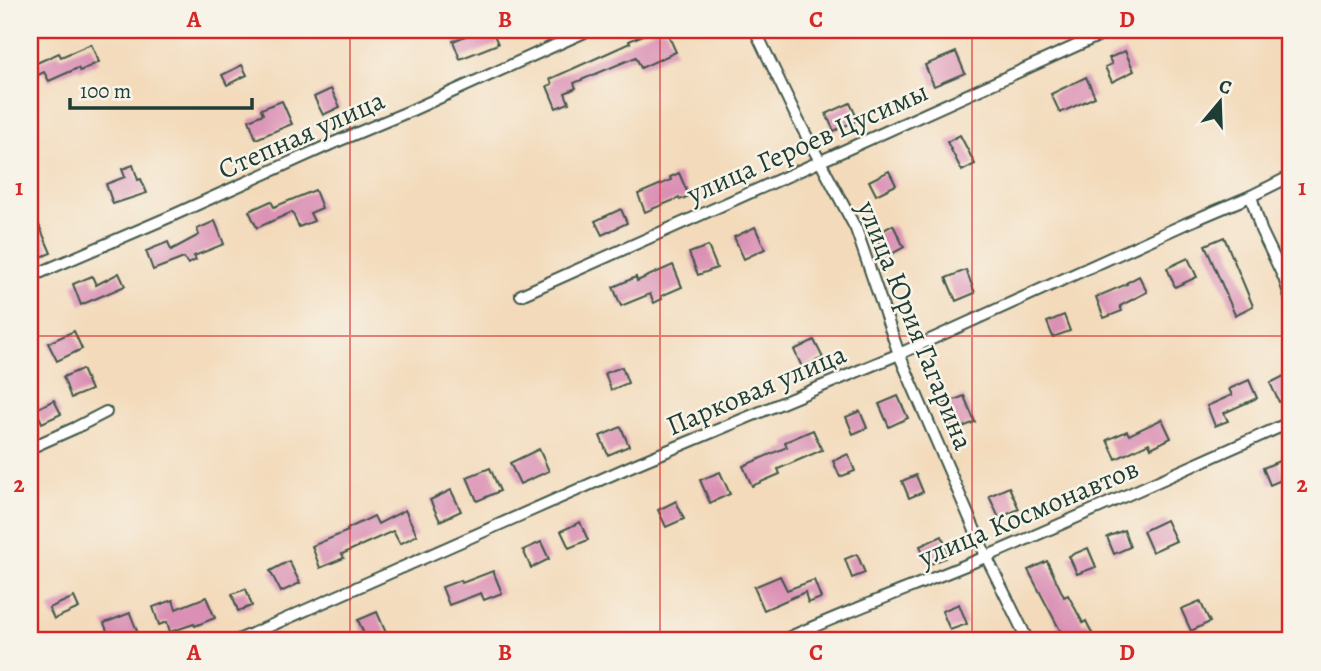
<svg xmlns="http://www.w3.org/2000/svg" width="1321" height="671" font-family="Alegreya,serif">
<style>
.building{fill:#da8fb4}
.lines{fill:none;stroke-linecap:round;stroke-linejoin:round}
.street-casing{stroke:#3f5548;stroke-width:14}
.street{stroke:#fff;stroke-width:10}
.grid{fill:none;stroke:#d62828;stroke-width:2;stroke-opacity:0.55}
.labels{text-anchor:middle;stroke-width:5;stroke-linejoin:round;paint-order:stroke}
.street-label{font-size:28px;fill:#1f3d34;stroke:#f7f3e8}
.neatline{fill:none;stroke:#d62828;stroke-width:2.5}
.grid-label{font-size:23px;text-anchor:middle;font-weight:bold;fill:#d62828}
</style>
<rect width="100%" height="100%" fill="#f7f3e8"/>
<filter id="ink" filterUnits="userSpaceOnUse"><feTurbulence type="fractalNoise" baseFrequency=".0143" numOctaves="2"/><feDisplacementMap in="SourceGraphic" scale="14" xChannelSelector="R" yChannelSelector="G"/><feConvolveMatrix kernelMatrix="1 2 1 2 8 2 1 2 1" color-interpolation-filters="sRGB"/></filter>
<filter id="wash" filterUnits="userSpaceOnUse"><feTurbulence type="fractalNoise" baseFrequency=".00686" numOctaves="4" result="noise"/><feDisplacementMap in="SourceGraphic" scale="28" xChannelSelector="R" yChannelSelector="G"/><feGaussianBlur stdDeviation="1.57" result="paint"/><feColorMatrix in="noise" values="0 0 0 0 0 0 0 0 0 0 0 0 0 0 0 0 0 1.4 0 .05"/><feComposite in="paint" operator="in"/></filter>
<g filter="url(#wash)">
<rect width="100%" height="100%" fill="#f3daba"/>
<g id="blocks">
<g class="building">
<path d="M480 30H492L498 44 460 59 453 41Z"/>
<path d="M655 30H666L676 52 641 68 636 57 574 83 576 88 565 93 569 103 556 108 547 86 552 84 550 79 630 43 629 41Z"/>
<path d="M91 44 99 62 80 71 78 68 49 81 44 72 30 79V66L59 53 61 57Z"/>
<path d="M1125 51 1134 71 1112 82 1105 67 1112 64 1109 58Z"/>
<path d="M956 52 965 73 934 86 925 65Z"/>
<path d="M242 65 247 75 227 85 222 75Z"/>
<path d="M1086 77 1095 97 1060 113 1051 94Z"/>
<path d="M331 89 340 107 323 115 314 97Z"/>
<path d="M282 101 292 124 256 139 249 120 263 114 261 109Z"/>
<path d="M850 103 858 120 834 131 826 114Z"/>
<path d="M960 135 975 164 962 171 947 142Z"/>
<path d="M133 165 138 180 141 179 147 193 113 204 106 184 125 177 122 169Z"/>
<path d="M889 171 896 185 876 195 869 181Z"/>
<path d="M679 173 689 196 680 200 679 198 645 212 638 194 671 180 670 177Z"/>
<path d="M315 190 322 208 310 213 314 221 299 227 292 212 257 228 249 211 271 201 274 207Z"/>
<path d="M621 209 627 223 602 235 595 221Z"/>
<path d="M215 221 224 244 194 256 196 260 188 264 184 258 153 270 146 251 168 242 171 250 199 235 197 229Z"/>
<path d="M38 223 51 253 41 257 35 244 30 247V226Z"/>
<path d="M893 225 904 247 886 257 875 235Z"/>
<path d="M755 227 765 249 744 259 734 237Z"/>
<path d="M1224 237 1253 306 1235 315 1205 245Z"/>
<path d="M708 246 717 268 698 275 689 253Z"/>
<path d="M1188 258 1197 277 1175 287 1167 268Z"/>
<path d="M673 265 682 287 661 296 662 299 654 303 650 294 621 306 613 287 636 277 637 281Z"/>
<path d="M966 270 975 293 956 301 946 278Z"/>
<path d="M119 273 125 286 81 305 73 284 92 276 96 285Z"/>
<path d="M1139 276 1147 292 1120 306 1122 311 1104 318 1096 297 1127 284 1126 283Z"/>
<path d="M1064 315 1070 331 1053 337 1047 322Z"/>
<path d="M74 331 82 349 57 361 48 343Z"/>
<path d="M814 340 823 358 802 367 794 350Z"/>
<path d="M622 367 628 383 611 390 605 373Z"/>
<path d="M82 369 91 390 71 398 63 377Z"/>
<path d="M1288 374 1291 380V396L1279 402 1270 383Z"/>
<path d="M1249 380 1257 398 1224 413 1228 421 1215 426 1207 406 1232 395 1229 389Z"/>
<path d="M898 396 908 418 889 427 879 404Z"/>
<path d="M964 396 975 422 953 431 942 405Z"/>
<path d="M54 400 61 414 42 423 36 409Z"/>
<path d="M860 411 867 428 853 434 846 417Z"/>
<path d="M1162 419 1171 438 1151 448 1149 443 1116 459 1107 440 1127 431 1129 435Z"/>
<path d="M621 427 629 446 608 455 600 436Z"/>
<path d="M813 430 822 450 778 469 780 474 752 486 743 466 787 447 785 442Z"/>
<path d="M539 449 549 471 520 484 510 463Z"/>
<path d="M848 454 855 471 840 477 833 461Z"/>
<path d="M1279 461 1286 478 1270 485 1263 468Z"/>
<path d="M490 468 500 491 477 501 467 477Z"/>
<path d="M720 472 730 494 710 503 700 480Z"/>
<path d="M916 475 923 492 909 498 902 481Z"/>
<path d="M1009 487 1019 509 999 518 989 496Z"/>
<path d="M451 490 461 511 440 521 430 500Z"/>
<path d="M676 501 684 519 666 527 658 510Z"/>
<path d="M405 510 417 535 400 544 393 531 342 554 344 558 320 568 312 546 348 531 347 529 374 516 378 524Z"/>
<path d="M1166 520 1176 541 1152 552 1143 531Z"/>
<path d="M580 522 588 540 569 548 561 531Z"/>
<path d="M1124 530 1130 547 1114 554 1107 537Z"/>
<path d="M942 536 948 551 943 554 945 558 928 565 920 546Z"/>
<path d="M541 542 549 559 531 568 523 550Z"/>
<path d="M1088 548 1096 567 1077 574 1069 556Z"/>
<path d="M857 554 865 573 852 578 845 559Z"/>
<path d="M289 561 300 583 281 592 270 571Z"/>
<path d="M1047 561 1064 597 1068 595 1083 623 1086 621 1096 641H1064L1060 634H1062L1028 570Z"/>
<path d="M493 571 502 593 484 600 481 593 449 605 442 587 461 580 462 583Z"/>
<path d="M780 576 787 590 814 580 821 598 808 603 805 592 764 610 754 587Z"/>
<path d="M246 589 252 606 238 611 232 594Z"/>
<path d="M74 597 79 608 54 619 49 608Z"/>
<path d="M206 597 215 618 195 626 194 624 170 632 167 622 159 625 153 607 173 600 176 609Z"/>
<path d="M1200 601 1210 622 1191 631 1181 609Z"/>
<path d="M959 604 967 624 950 630 942 611Z"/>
<path d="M377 612 386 633 367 641 358 620Z"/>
<path d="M130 613 141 641H111L104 623Z"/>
</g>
</g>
</g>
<g filter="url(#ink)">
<use href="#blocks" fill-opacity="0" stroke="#3f5548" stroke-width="2"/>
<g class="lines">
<defs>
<g id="street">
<path d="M755 30 798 120 856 229 899 354 986 556 1028 641"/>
<path d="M1251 196 1261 230 1284 278 1291 299"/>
<path d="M30 277 167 218 331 144 410 111 589 30"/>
<path d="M521 295 821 161 1111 30"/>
<path d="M30 448 75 428 106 412"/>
<path d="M236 641 636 464 899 354 1185 224 1251 196 1291 176"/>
<path d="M781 641C847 611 916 586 983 558 1086 514 1189 467 1291 422"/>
</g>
</defs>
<use href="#street" class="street-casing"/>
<use href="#street" class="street"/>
</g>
</g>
<path class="grid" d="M350 30V641M660 30V641M972 30V641M30 336H1291"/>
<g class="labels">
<g class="street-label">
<text transform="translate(301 134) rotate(-24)" y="10">Степная улица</text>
<text transform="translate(807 142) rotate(-24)" y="10">улица Героев Цусимы</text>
<text transform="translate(916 325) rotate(68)" y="10">улица Юрия Гагарина</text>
<text transform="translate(756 389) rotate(-23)" y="10">Парковая улица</text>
<text transform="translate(1028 512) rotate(-23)" y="10">улица Космонавтов</text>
</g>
</g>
<rect width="1321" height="671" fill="none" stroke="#f7f3e8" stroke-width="77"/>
<g transform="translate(1220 102) rotate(19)" stroke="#f7f3e8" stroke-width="5" paint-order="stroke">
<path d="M0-5L12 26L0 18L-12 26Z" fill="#1f3d34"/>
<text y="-10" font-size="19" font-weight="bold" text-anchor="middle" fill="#1f3d34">С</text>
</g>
<path d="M70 98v10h182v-10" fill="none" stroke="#1f3d34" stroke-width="3.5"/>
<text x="80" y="98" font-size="21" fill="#1f3d34" stroke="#f7f3e8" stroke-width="5" paint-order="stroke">100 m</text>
<rect x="38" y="38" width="1244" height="594" class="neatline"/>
<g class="grid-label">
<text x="194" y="27">A</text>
<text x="505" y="27">B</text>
<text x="816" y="27">C</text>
<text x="1127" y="27">D</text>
<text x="19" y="195">1</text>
<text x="1302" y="195">1</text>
<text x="19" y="492">2</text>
<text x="1302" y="492">2</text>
<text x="194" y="660">A</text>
<text x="505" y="660">B</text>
<text x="816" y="660">C</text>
<text x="1127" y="660">D</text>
</g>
</svg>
